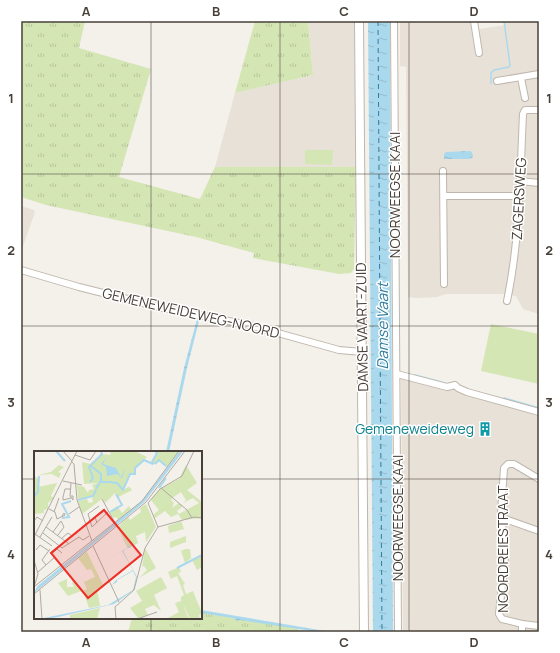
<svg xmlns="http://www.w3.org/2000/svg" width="560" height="653" font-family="Manrope,sans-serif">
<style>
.residential{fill:#e8e1d8}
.grass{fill:url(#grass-tufts)}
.park{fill:#d5e6b5}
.water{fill:url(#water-ripples)}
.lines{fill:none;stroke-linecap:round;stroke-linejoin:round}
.stream{stroke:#aad9ed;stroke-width:1.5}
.ferry{stroke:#327d9f;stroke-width:1;stroke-dasharray:5 4;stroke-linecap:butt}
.minor-casing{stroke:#bfb7ad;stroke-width:8}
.tertiary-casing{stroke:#bfb7ad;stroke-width:10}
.minor{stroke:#fff;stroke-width:6}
.tertiary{stroke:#fff;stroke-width:8}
.grid{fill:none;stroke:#484038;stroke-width:1;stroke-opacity:0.55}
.labels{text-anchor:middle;stroke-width:3;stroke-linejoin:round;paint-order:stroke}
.street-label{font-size:14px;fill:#484038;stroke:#fff}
.culture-label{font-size:14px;fill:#0d838f;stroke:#fff;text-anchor:end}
.water-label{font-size:15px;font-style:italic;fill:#327d9f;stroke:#fff}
.inset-river{fill:none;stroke:#aad9ed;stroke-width:2}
.inset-road{fill:none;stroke:#afaaa3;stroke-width:1}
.view{fill:#ef2e26;fill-opacity:0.15;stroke:#ef2e26;stroke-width:2}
.inset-edge{fill:none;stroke:#484038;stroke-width:2}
.neatline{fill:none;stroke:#484038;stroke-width:1.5}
.grid-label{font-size:13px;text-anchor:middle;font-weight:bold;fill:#484038}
</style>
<defs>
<pattern id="grass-tufts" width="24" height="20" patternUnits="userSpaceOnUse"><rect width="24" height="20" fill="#d5e6b5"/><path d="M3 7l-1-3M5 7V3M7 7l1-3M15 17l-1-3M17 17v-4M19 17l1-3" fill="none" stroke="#b8c69c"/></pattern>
<pattern id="water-ripples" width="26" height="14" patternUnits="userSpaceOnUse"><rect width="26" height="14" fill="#aad9ed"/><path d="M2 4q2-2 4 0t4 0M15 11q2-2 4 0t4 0" fill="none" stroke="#94bbcc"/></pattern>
</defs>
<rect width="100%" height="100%" fill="#f4f0ea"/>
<g class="residential">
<path d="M308 21H355L356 167H215L235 93 313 75Z"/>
<path d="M400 21H472L474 30 505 25V21H539V314L523 309 516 296 502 294H446L437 297 416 298 408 297 406 67 400 66Z"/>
<path d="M21 206 34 210 35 212 21 252Z"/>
<path d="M401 375 458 388 539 412V632H403Z"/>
</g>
<g class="grass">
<path d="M21 21H85L79 48 151 69 119 177 200 199 215 167H356L354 269 351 273 339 274 253 258 254 253 196 237 46 205 21 197Z"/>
<path d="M255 21H308L313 75 235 93Z"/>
<path d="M201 612 299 628 298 632H128L132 618H201Z"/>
</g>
<g class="park">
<path d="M305 150H333L332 165 305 164Z"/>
<path d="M491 324 539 334V384L481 371Z"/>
</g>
<g class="water">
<path d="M368 21H390L393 632H373Z"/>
<path d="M470 151 472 152 473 157 470 159H444V154L446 152Z"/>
<path d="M197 319 199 321 187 368 169 452H166L184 368Z"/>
<path d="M201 610 325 631 326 632H318L240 620 237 621 233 618 201 613Z"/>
</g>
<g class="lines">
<g class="stream">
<path d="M491 83V73L494 70 509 67 510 65 504 21"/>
<path d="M415 375 445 383"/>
<path d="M504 398 539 408"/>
</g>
<path class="ferry" d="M378 21 382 632"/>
<defs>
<g id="minor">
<path d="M394 21 398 632"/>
<path d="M474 21 479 53"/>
<path d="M521 78 525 98"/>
<path d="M497 81 539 74"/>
<path d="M443 171 444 284"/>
<path d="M520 181 539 183"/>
<path d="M444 196H519"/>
<path d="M21 270 79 287 163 308 249 325 339 350 362 352"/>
<path d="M507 301C520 239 520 177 523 114L525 110H539"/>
<path d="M397 374 447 387 455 385 458 388 467 392 539 412"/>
<path d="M502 518 539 531"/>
<path d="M522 624 539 626"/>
<path d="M522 632V624L502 619 499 614 505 558 501 513 504 468 508 464H514L539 479"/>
</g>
<path id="tertiary" d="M359 21 364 632"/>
</defs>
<use href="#minor" class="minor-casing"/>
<use href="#tertiary" class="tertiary-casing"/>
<use href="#minor" class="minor"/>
<use href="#tertiary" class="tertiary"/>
</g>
<path class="grid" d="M151 21V452M280 21V632M409 21V632M21 174H539M21 326H539M21 479H35M201 479H539M151 618V632"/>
<defs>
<symbol id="building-bare" viewBox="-9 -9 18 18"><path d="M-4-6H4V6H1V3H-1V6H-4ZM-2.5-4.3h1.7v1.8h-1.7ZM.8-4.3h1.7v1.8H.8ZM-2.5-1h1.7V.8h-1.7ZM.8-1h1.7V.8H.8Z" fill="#0f9aa8" stroke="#fff" stroke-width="2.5" paint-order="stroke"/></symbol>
</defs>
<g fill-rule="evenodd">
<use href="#building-bare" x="475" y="419" width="20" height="20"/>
</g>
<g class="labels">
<g class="street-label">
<text transform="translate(395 195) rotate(-90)" y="5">NOORWEEGSE KAAI</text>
<text transform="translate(519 199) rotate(-87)" y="5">ZAGERSWEG</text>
<text transform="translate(191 313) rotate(13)" y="5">GEMENEWEIDEWEG-NOORD</text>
<text transform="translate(362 327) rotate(-91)" y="5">DAMSE VAART-ZUID</text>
<text transform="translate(398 518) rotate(-90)" y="5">NOORWEEGSE KAAI</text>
<text transform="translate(503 549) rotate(-90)" y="5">NOORDREIESTRAAT</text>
</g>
<g class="culture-label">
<text x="474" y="434">Gemeneweideweg</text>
</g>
<g class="water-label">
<text transform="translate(383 326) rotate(-90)" y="5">Damse Vaart</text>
</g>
</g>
<g transform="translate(34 451)">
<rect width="168" height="168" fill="#f4f0ea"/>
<path d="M121 0H145L133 16 126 9 121 13 118 11 123 2ZM25 14 30 16 24 21 27 22 25 27 18 23 4 24 17 21ZM152 14 163 32 153 39 168 51V67L148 69 144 63 137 66 131 60 121 67 119 64 125 59 117 49 126 38 145 28ZM147 41 152 49 149 52 159 47 165 52 145 63 143 60 149 55 145 52 138 57 140 52 137 48ZM0 25 5 28 4 36 23 32 17 45 20 47 14 52V58L10 59V62L0 63ZM67 31H76L83 42 95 36 98 39 84 46 81 42 71 52 68 48 48 63 44 50 53 48 55 52 59 51 58 45 44 48 43 34 50 36 54 42 55 39 60 38 58 34ZM112 53 122 76 112 91 111 81 102 85 104 92 94 97 84 76 94 66 96 69 107 61 106 57ZM83 55 88 62 95 55 97 58 84 69 82 66 79 67 76 61ZM147 70 150 78 135 82 134 75ZM152 85V91L136 97V91ZM111 97 122 117 105 127 113 119 110 115 108 116ZM151 98H156L157 107 151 112 147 100ZM53 101 69 134 63 138 66 155 55 157 49 140 53 138 50 131 61 126 57 118 53 119 44 107ZM168 104V116L163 119 158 109ZM145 116 147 121 144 122 151 133 149 134 152 143 159 140 163 150 150 156 155 168 134 167 145 161 141 152 147 150V146L150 144 143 125 137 128 134 121ZM127 126 133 137 120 144 127 160 120 154 111 158 114 164 104 167 96 157 108 150 102 140ZM33 128V136H40L38 132 40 129 47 140 34 145 24 132Z" fill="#d5e6b5" fill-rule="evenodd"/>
<path d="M77 0H101L113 6 101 17V23L96 24 89 39 95 36 98 39 84 46 76 31 50 33 48 11 56 13 68 3 76 4ZM66 157 63 168H36V164Z" fill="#d5e6b5"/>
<path d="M163 150 168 162 165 164 166 168H156L150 155Z" fill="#d5e6b5"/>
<path d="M146 0H149L109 52 0 142 3 136 108 50ZM73 6 69 13 82 17 87 26 91 17 88 27 83 23 73 25 72 16 67 13ZM84 79 94 96 98 94 94 86 99 94 107 90 89 100 103 126 100 139 80 153 24 166 13 168H5L74 154 99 139 102 126 99 120 83 129V131L78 134 82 129 99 119 88 100 67 110 94 97Z" fill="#aad9ed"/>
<path class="inset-river" d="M22 0 31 10M120 13 118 11 123 2 121 0M121 13 125 9 132 15M57 15 67 23V31M56 31 59 27 55 16 68 3 67 0M75 31 83 32 89 39 96 23H101V17L110 9 119 13M125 37 132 27M62 38 66 31H75M0 45 4 41 5 25M44 49 59 45 62 39M109 51 148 0M76 61 88 54 82 43M28 67 35 66 28 53 37 50M143 117 168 104M4 136 105 54"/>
<path class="inset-road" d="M29 0 38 10M41 4 56 9 62 0M38 11 40 13 43 49 58 90M29 30 48 34M127 37 153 59 158 67M36 38H31L29 46V49L37 47M37 45H39V49L36 45 37 32M68 48 81 72M114 52 126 38 148 25 160 0M114 52 124 76M65 55 54 63 58 76 75 60M15 58 21 61 23 68 31 64 30 62 28 65M20 61 25 47M35 63 45 56M0 70 3 66 9 70M63 72 61 66 69 61M12 76 35 93M124 76 160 66 168 67M19 81 27 70 30 76 24 84M9 82 28 97 45 86 49 89 55 85M1 83 18 95M0 86 43 0M6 86 18 66M28 87 34 82 38 85 43 82M59 95 85 151M2 99 6 94 15 100M21 106 18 103 23 98 28 102M0 109 4 123 0 136M12 114 8 109 16 98M4 121 21 106M1 135 108 50 145 0M6 139 8 168M0 143 112 51 151 0M82 168 81 156 100 139 111 97 124 76M103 168 123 161"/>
<path class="view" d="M70 59 107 104 54 147 17 102Z"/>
<rect width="168" height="168" class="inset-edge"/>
</g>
<rect width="560" height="653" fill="none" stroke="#ffffff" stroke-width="44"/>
<rect x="22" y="22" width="516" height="609" class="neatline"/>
<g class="grid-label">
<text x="86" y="16">A</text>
<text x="216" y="16">B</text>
<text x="344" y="16">C</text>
<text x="474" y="16">D</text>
<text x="11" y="103">1</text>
<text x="549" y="103">1</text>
<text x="11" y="255">2</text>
<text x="549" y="255">2</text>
<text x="11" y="407">3</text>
<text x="549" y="407">3</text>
<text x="11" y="559">4</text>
<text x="549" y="559">4</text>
<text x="86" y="647">A</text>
<text x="216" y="647">B</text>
<text x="344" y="647">C</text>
<text x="474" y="647">D</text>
</g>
</svg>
